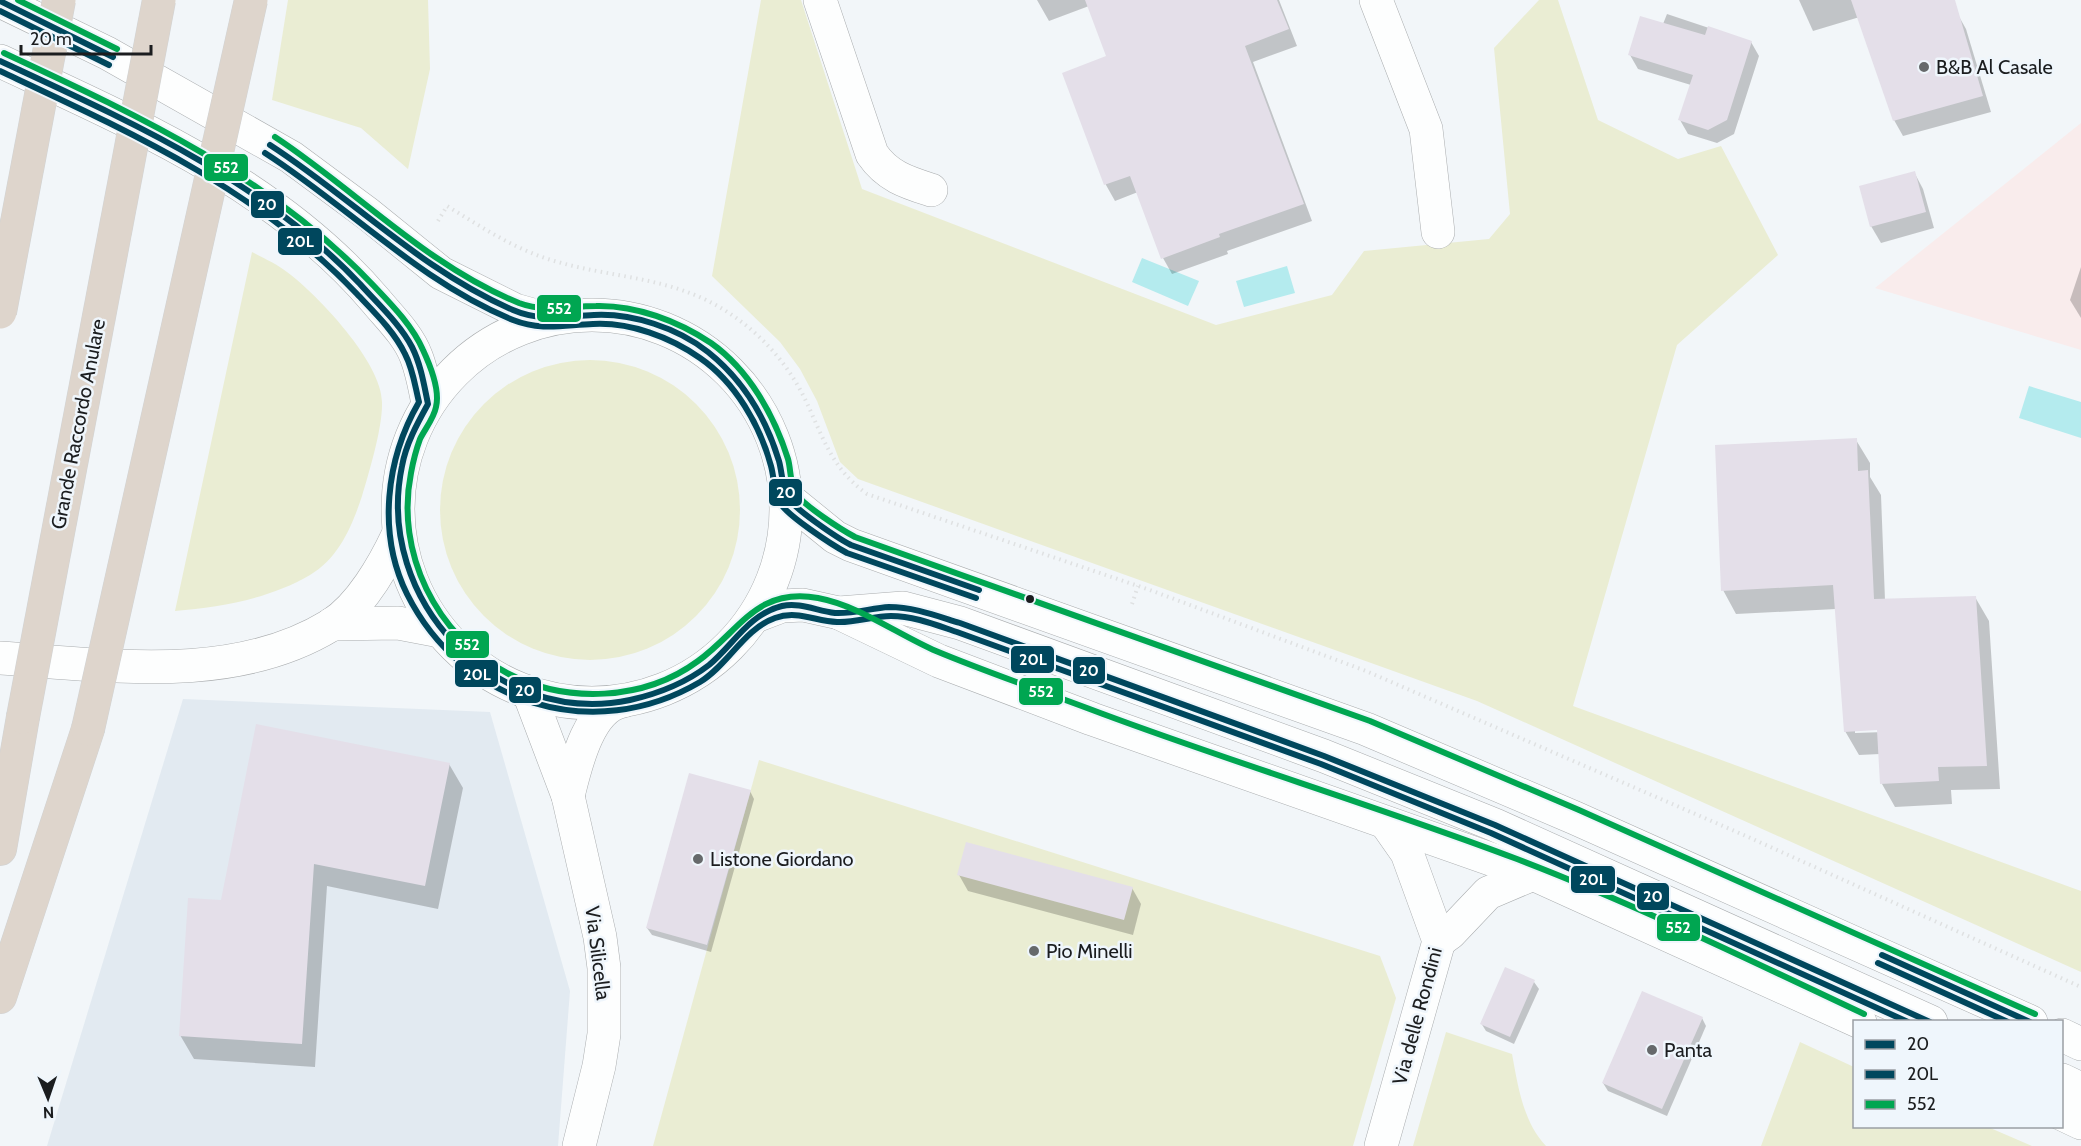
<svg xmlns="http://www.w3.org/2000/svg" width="2081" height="1146" font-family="Cabin,sans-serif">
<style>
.built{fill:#e2eaf1}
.industrial{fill:#f9ecec}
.green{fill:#eaedd3}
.water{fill:#b4ebee}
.shadow{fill:#0003;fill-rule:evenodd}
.building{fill:#e4dfe9}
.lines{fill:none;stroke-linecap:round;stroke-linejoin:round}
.minor-casing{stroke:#aaadaf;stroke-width:34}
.highway-casing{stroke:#d1d3d4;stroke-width:34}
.path{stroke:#dfe1e2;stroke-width:4;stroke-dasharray:1.5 4.5;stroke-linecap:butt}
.minor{stroke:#fdfefe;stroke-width:33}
.highway{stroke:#ded5cc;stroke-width:33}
.highway-bridge-casing{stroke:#d1d3d4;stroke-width:34;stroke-linecap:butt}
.highway-bridge{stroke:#ded5cc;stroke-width:33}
.bus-1-casing{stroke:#eff6fc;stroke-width:10}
.bus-2-casing{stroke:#eff6fc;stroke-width:10}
.bus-3-casing{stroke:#eff6fc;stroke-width:10}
.bus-1{stroke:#00475d;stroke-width:6}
.bus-2{stroke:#00475d;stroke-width:6}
.bus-3{stroke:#00a651;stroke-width:6}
.poi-dot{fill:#66696b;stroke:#eff6fc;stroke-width:2}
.bus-dot{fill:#1b1d1f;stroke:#eff6fc;stroke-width:2}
.labels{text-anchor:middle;stroke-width:5;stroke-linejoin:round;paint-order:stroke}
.poi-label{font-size:20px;fill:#1b1d1f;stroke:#eff6fc;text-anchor:start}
.street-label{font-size:20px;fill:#1b1d1f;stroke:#eff6fc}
.line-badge{stroke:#eff6fc;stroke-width:2}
.badge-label{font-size:16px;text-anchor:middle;font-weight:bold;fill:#fff}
</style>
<rect width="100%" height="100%" fill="#f2f6f9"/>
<path class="built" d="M183 699 490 712 570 991 558 1146H47Z"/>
<path class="industrial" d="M2081 123V350L1875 288Z"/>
<g class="green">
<path d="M288 0H428L430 69 408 169 361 128 272 100Z"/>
<path d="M761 0H801L862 189 1216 325 1332 295 1364 251 1489 239 1510 214 1494 48 1539 0H1558L1598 120 1678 159 1721 146 1778 255 1677 345 1573 706 2081 891V972L1477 701 858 479 840 462 817 401 800 369 780 342 712 276Z"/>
<path d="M252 252C263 258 277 264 287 272 318 295 382 363 382 402 383 426 369 473 362 496 352 526 339 558 310 575 269 599 221 607 175 611Z"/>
<circle cx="590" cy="510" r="150"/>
<path d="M759 760 1380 956 1396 998 1353 1146H653Z"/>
<path d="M1446 1032 1512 1054C1518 1086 1523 1122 1546 1146H1413Z"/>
<path d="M1800 1042 1854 1067V1126L1988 1127 2032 1146H1761Z"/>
</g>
<g class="water">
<path d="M1142 258 1199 281 1188 306 1132 282Z"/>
<path d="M1287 266 1295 293 1244 307 1236 281Z"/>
<path d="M2029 386 2081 402V438L2019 418Z"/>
</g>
<g class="shadow">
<path d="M1037 0H1279L1297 46 1253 62 1312 221 1227 251 1228 254 1172 274 1163 258 1138 192 1115 201 1106 185 1064 74 1108 57 1089 6 1049 21Z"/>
<path d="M1799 0H1880L1883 10 1813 31Z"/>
<path d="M1957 13 1966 29 1991 112 1903 136 1894 120Z"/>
<path d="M1667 14 1751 42 1759 56 1734 134 1717 143 1688 134 1680 120 1691 85 1638 69 1630 55 1663 24Z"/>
<path d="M1914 172 1923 189 1934 228 1881 243 1871 226Z"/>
<path d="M2081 267V318L2070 300Z"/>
<path d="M1856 440 1870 463V477L1881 495 1885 600 1975 597 1989 621 2000 789 1951 790 1952 804 1895 807 1882 784 1880 754 1859 755 1845 731 1836 609 1736 614 1723 590ZM1884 729V732L1855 733V730Z"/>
<path d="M449 764 463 788 438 909 327 886 315 1067 194 1059 180 1035 222 901Z"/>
<path d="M750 791 754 799 711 952 652 935 647 928Z"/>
<path d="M959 875 1132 888 1141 904 1133 935 968 891Z"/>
<path d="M1506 969 1534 982 1539 989 1514 1044 1486 1031 1481 1023Z"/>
<path d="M1702 1018 1706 1026 1667 1116 1608 1091 1603 1083Z"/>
</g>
<g class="building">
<path d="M1085 0H1277L1289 29 1245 46 1304 204 1219 234 1220 237 1161 259 1130 176 1104 185 1062 73 1106 56Z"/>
<path d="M1851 0H1955L1983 96 1893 121Z"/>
<path d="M1640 16 1705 35 1708 26 1752 41 1727 120 1708 130 1678 120 1693 75 1628 55Z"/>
<path d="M1915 171 1926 212 1870 227 1859 186Z"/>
<path d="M1857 438 1858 471 1868 470 1874 599 1976 596 1987 766 1938 767 1939 781 1880 784 1877 730 1844 732 1833 585 1721 591 1715 445Z"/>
<path d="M256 724 450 763 425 886 314 864 302 1044 179 1036 188 898 221 900Z"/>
<path d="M689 773 751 790 707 945 646 928Z"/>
<path d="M966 842 1133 887 1124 920 957 875Z"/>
<path d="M1505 967 1535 980 1510 1037 1480 1024Z"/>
<path d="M1642 991 1703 1017 1662 1109 1602 1083Z"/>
</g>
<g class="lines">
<defs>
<g id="minor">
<path d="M820 0 872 154C887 176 906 182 931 190"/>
<path d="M1376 0 1426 129 1438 232"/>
<path d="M0 1 107 53 291 157 368 214 441 273 515 310 547 319"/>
<path d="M0 61C135 124 278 185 376 301 390 318 408 335 416 356 422 371 425 388 428 404"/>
<circle cx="592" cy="509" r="194"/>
<path d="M787 498 835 537 851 545 1366 729 1575 818 2031 1022"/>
<path d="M839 613 903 608 960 623 1324 756 1495 825 1931 1022"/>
<path d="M756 616 782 606 803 605 839 613 939 661 1092 719 1533 874 1860 1022"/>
<path d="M332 624 398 623 440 631"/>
<path d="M0 658C108 665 233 685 331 625 360 607 384 565 398 535"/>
<path d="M529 693 568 796 600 937 604 968V1034L599 1066 579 1146"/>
<path d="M568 796C575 768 588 707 623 701"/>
<path d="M1439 941 1450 933 1488 893 1533 874"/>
<path d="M2062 1035 2081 1044"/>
<path d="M2062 1080 2081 1089"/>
<path d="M2062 1114 2081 1123"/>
<path d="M1381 1146 1439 941 1407 853 1386 823"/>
</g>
<g id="highway">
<path d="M0 849 23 717"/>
<path d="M0 997 88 729"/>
</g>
</defs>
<use href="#minor" class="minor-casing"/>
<use href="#highway" class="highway-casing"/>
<g class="path">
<path d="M438 221 447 206C480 226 511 247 548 259 610 279 672 275 729 313 761 334 787 363 804 397 823 436 830 467 867 494L1150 590 1366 671 1746 836 2081 987"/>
<path d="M1132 604 1138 586"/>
</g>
<use href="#minor" class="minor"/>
<use href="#highway" class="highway"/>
<defs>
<g id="highway-bridge">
<path d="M0 312 59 0"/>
<path d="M23 717 159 0"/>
<path d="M88 729 251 0"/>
</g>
</defs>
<use href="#highway-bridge" class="highway-bridge-casing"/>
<use href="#highway-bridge" class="highway-bridge"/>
<defs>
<g id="bus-1">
<path d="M0 1 113 57"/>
<path d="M0 61C129 121 261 179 360 284 378 304 400 324 412 347 421 365 424 385 428 404 417 424 406 444 402 466 374 600 495 728 630 700 657 694 687 682 709 665 733 645 749 614 782 606 800 602 817 611 835 613 853 614 872 608 889 607 914 607 937 616 960 623L1324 756 1495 825 1930 1022"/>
<path d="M270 145C352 198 422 271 513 310 541 322 564 316 594 315 632 313 678 328 708 352 743 380 766 418 779 461 782 472 782 485 787 496 791 507 839 539 851 545L979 590"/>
<path d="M1882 955 2030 1022"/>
</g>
<g id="bus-2">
<path d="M0 11 109 65"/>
<path d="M0 71C128 131 258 189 357 294 374 312 394 331 405 354 413 369 415 386 419 402 386 459 377 533 407 594 462 704 593 745 700 682 728 665 744 629 775 618 797 610 815 621 837 622 855 623 873 616 891 616 914 616 936 625 957 632L1321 764 1491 833 1908 1022"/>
<path d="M265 153C349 207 420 282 513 320 541 331 564 325 593 324 630 322 670 337 700 358 735 382 760 425 771 466 774 477 774 491 779 501 784 514 834 546 847 553L976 598"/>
<path d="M1878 963 2008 1022"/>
</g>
<g id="bus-3">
<path d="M18 0 117 49"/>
<path d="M4 53C137 115 270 176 373 285 391 304 412 325 423 350 430 365 440 391 436 407 434 418 425 429 420 439 416 450 413 462 411 473 395 552 436 636 507 673 566 704 644 701 698 661 740 631 756 587 818 598 860 606 897 634 936 651 991 674 1048 693 1103 714 1240 765 1380 807 1517 859 1635 904 1749 960 1864 1014"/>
<path d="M275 137C357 191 427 266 519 303 546 313 568 306 596 306 636 305 678 321 711 343 749 370 774 415 788 459 791 469 790 486 796 494 805 506 840 529 855 537L1370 721 1579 810 2035 1014"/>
</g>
</defs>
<use href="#bus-1" class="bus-1-casing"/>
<use href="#bus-2" class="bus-2-casing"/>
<use href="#bus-3" class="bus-3-casing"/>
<use href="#bus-1" class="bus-1"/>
<use href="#bus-2" class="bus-2"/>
<use href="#bus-3" class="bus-3"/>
</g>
<g class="poi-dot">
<circle cx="1924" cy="67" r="6"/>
<circle cx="698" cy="859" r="6"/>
<circle cx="1034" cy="951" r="6"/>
<circle cx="1652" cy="1050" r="6"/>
</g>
<circle class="bus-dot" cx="1030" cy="599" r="5"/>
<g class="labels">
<g class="poi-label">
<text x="1936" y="74">B&amp;B Al Casale</text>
<text x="710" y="866">Listone Giordano</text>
<text x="1046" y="958">Pio Minelli</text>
<text x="1664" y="1057">Panta</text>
</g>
<g class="street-label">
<text transform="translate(78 424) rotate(-79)" y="7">Grande Raccordo Anulare</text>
<text transform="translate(598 953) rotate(83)" y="7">Via Silicella</text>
<text transform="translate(1417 1016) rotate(-75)" y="7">Via delle Rondini</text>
</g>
</g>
<g class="line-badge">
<rect x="203" y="153" width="46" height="29" rx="6" fill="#00a651"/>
<rect x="250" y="190" width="35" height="29" rx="6" fill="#00475d"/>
<rect x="277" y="227" width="46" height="29" rx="6" fill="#00475d"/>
<rect x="536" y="294" width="46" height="29" rx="6" fill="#00a651"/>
<rect x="768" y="478" width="35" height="29" rx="6" fill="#00475d"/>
<rect x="445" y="630" width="45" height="29" rx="6" fill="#00a651"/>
<rect x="1010" y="645" width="45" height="29" rx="6" fill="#00475d"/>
<rect x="1072" y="656" width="34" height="29" rx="6" fill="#00475d"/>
<rect x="454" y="659" width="45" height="29" rx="6" fill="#00475d"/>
<rect x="508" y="676" width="34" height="28" rx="6" fill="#00475d"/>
<rect x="1018" y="677" width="46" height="29" rx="6" fill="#00a651"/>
<rect x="1570" y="865" width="46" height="29" rx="6" fill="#00475d"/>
<rect x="1636" y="882" width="34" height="29" rx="6" fill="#00475d"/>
<rect x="1656" y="913" width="45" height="29" rx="6" fill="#00a651"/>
</g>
<g class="badge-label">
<text x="226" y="173">552</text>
<text x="267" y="210">20</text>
<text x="300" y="247">20L</text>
<text x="559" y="314">552</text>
<text x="786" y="498">20</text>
<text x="467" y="650">552</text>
<text x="1033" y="665">20L</text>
<text x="1089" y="676">20</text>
<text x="477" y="680">20L</text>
<text x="525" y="696">20</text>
<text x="1041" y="697">552</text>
<text x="1593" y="885">20L</text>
<text x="1653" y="902">20</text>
<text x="1678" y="933">552</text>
</g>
<rect x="1853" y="1020" width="210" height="108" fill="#eff6fc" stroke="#9a9fa4" stroke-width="1.5"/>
<rect x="1865" y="1040" width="30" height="9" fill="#00475d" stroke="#9a9fa4" stroke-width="1.5"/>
<text x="1907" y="1050" font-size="18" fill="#1b1d1f">20</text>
<rect x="1865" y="1070" width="30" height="9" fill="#00475d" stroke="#9a9fa4" stroke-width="1.5"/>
<text x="1907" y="1080" font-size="18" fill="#1b1d1f">20L</text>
<rect x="1865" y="1100" width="30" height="9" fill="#00a651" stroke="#9a9fa4" stroke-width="1.5"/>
<text x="1907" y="1110" font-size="18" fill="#1b1d1f">552</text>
<g transform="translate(48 1098) rotate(178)" stroke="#eff6fc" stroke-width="4.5" paint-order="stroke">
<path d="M0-4.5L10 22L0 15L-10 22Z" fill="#1b1d1f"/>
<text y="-9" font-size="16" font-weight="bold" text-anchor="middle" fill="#1b1d1f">N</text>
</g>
<path d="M21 45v9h130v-9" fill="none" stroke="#1b1d1f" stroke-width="3"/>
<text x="30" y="45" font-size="18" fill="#1b1d1f" stroke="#eff6fc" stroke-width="4.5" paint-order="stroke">20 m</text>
</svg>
